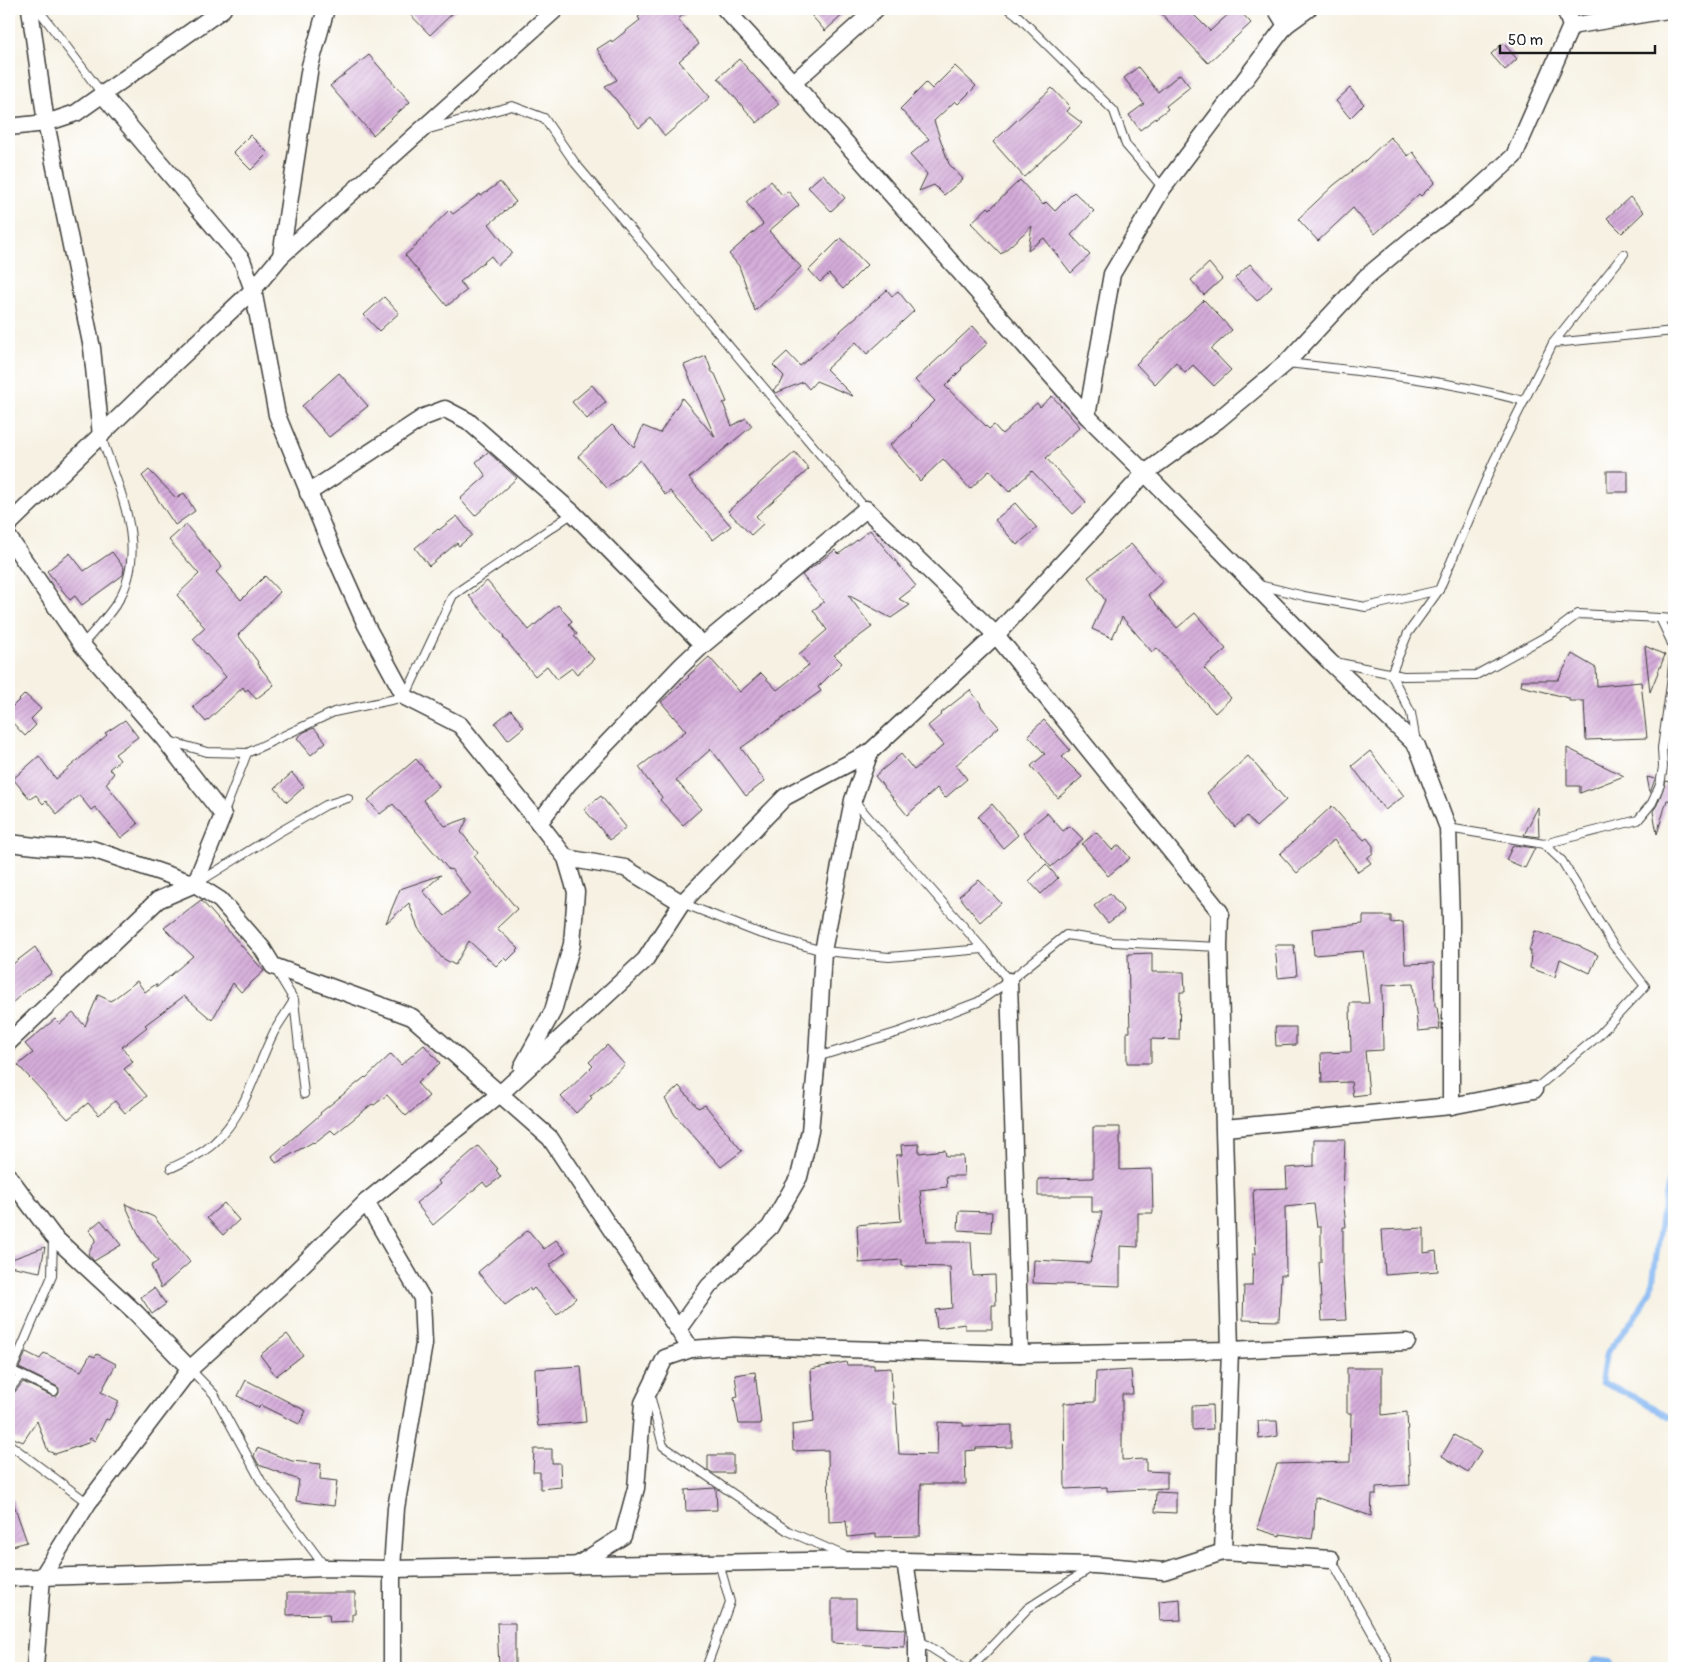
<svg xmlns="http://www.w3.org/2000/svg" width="1683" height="1677" font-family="Pangolin,sans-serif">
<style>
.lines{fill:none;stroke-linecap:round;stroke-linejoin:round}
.stream{stroke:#86b8f2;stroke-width:6}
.building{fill:url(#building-hatch)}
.lane-casing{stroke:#3d3c3a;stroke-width:10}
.street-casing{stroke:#3d3c3a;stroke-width:19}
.lane{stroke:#fff;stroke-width:8}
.street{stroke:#fff;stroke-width:16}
</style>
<defs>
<pattern id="building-hatch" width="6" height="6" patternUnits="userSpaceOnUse" patternTransform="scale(1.25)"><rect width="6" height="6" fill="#d4acd9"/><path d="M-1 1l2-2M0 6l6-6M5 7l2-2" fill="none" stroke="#b593ba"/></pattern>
</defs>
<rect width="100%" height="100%" fill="#fff"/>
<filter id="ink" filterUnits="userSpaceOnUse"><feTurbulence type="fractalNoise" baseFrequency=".02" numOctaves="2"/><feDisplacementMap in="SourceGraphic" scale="10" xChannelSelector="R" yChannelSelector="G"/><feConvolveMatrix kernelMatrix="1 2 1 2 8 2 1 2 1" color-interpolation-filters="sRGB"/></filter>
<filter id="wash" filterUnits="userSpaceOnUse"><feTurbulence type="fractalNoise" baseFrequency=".0096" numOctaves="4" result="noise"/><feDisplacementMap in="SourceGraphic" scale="20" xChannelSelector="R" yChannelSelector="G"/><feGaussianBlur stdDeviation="1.12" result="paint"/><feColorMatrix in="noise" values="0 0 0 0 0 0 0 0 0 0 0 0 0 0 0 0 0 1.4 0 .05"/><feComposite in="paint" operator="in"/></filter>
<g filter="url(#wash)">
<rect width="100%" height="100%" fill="#f6f1e2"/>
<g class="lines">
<g class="stream">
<path d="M1674 1161 1662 1214 1652 1287 1638 1313 1606 1354 1601 1382 1639 1399 1674 1420"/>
<path d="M1588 1668 1595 1659 1610 1661 1614 1668"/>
</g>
</g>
<g id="blocks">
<g class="building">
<path d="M405 9H457L430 35Z"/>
<path d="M649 9H691L678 19 699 44 679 61 710 97 665 136 651 118 639 128 605 86 617 80 597 49 611 40 612 42 640 20 638 17Z"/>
<path d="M806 9H849L825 31Z"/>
<path d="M1157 9H1188L1210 31 1234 9H1238L1251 23 1208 63Z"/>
<path d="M1503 43 1517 59 1505 70 1491 54Z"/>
<path d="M369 55 410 102 373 135 330 86Z"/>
<path d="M739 59 779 104 757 123 718 78Z"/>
<path d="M955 66 976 86 958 104 955 101 934 121 949 164 963 179 944 195 934 185 919 191 927 174 910 155 929 139 900 109 926 83 932 89Z"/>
<path d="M1138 67 1158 92 1180 74 1190 87 1166 106 1168 109 1140 130 1129 115 1144 104 1124 78Z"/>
<path d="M1052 88 1070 107 1066 111 1082 123 1024 177 993 142Z"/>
<path d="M1350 88 1364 104 1350 118 1336 101Z"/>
<path d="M250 135 268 153 251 170 233 152Z"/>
<path d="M1390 137 1408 156 1413 152 1435 182 1421 196 1419 194 1375 234 1353 208 1318 241 1298 219 1334 185 1366 160Z"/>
<path d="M823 174 845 198 831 211 808 187Z"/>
<path d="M1020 180 1043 205 1046 202 1055 211 1074 192 1094 211 1071 235 1090 255 1071 273 1044 238 1028 250 1032 226 1001 254 971 223 988 207 990 209Z"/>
<path d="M771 181 782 195 788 191 799 205 769 231 801 267 755 311 739 266 729 254 763 224 746 202Z"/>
<path d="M500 182 516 202 489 224 512 253 498 265 491 256 460 282 467 290 447 306 405 255 417 245 416 244 449 210 453 214 480 194 481 196Z"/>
<path d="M1630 197 1644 212 1622 233 1607 218Z"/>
<path d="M841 238 867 265 843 289 829 274 820 282 809 270Z"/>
<path d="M1209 263 1222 279 1204 295 1191 280Z"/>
<path d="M1250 264 1272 287 1257 301 1235 278Z"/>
<path d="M887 290 892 296 898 291 914 311 867 354 856 342 826 369 853 396 816 381 809 389 803 382 776 393 773 390 781 383 784 376 773 365 787 352 800 366Z"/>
<path d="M384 297 399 313 379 331 364 315Z"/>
<path d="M1204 300 1232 330 1211 349 1231 370 1214 386 1193 365 1185 373 1176 362 1155 384 1136 364Z"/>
<path d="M973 326 988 343 961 368 962 369 945 386 989 429 994 425 1002 434 1037 403 1040 407 1052 396 1080 427 1046 458 1086 502 1073 514 1032 471 1009 492 990 470 970 489 943 459 920 481 890 445 912 426 911 425 935 401 915 380Z"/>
<path d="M706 356 712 372 715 374 727 402 723 403 732 426 746 418 752 426 689 478 731 526 713 540 670 491 665 495 640 460 607 488 578 456 612 425 634 447 643 426 660 433 682 398 715 437 684 365Z"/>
<path d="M339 373 368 406 329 437 302 406Z"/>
<path d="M592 385 606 402 587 419 572 402Z"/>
<path d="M488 452 517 478 475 516 460 499 486 476 476 462Z"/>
<path d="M795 452 809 469 756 516 763 524 751 535 728 511Z"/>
<path d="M149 470 176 498 184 493 195 511 175 525 142 476Z"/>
<rect x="1607" y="471" width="21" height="21"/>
<path d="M1015 503 1037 528 1017 545 995 520Z"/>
<path d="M457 516 472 535 459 546 457 543 429 566 415 548 438 529 439 530Z"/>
<path d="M186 525 222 567 216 572 241 600 265 576 280 592 238 635 258 662 257 663 274 685 256 699 248 689 245 691 243 687 206 722 193 707 226 677 193 639 205 628 177 595 199 574 169 540Z"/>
<path d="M870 530 916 586 899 599 910 605 891 618 848 595 872 627 834 655 842 663 818 687 821 691 741 748 765 781 746 796 711 749 676 780 701 809 683 825 660 800 662 797 647 779 639 767 686 731 661 702 689 677 688 676 709 657 740 692 761 673 777 690 809 665 799 654 827 630 813 610 824 602 802 575 835 550 839 554Z"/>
<path d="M1131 544 1163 581 1148 595 1177 628 1195 613 1226 649 1204 668 1231 698 1215 713 1157 648 1152 652 1122 617 1112 638 1092 629 1105 600 1088 577Z"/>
<path d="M112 552 124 568 123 575 82 605 75 596 70 600 47 571 70 553 84 571Z"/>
<path d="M487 581 529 630 558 605 572 621 569 624 577 634 574 636 594 659 577 674 572 668 557 679 547 666 535 676 503 637 504 636 469 596Z"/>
<path d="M1645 646 1665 655 1650 692Z"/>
<path d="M1572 654 1596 668 1597 686 1641 682 1647 738 1586 740 1584 701H1569V698L1521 686 1522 680H1558Z"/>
<path d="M970 690 981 704 980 705 999 727 956 765 967 779 945 798 937 788 907 815 875 776 901 754 914 770 944 745 928 726 942 714 941 713Z"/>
<path d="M25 694 41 709 31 719 36 725 25 736 9 719V710Z"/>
<path d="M511 710 524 727 508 740 495 723Z"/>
<path d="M125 720 138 737 115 754 120 760 109 769 114 773 106 784 138 824 121 838 95 807 91 810 79 795 57 814 46 801 43 804 36 795 30 799 13 779 39 756 56 779 107 735 105 733Z"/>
<path d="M1044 720 1070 750 1062 757 1082 777 1058 798 1031 766 1045 754 1028 735Z"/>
<path d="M314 728 326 742 311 755 297 738 304 732Z"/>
<path d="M1567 748 1624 776 1580 793V786H1567Z"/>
<path d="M1370 751 1404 796 1385 810 1352 766Z"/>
<path d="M1248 756 1286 800 1256 827 1247 816 1235 827 1207 793Z"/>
<path d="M416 759 439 786 423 800 445 826 468 818 461 832 478 853 474 856 517 909 497 928 519 949 507 961 504 958 496 966 469 941 455 965 442 958 418 928 409 903 386 923 400 889 441 875 423 891 445 916 471 894 451 869 449 870 393 804 380 814 368 800Z"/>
<path d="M292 773 304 787 287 802 275 788Z"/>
<path d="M1647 777 1655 779 1650 793Z"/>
<path d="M1666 781 1674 783V801L1667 800 1657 834 1653 811 1657 805Z"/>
<path d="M601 796 626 827 610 840 584 809Z"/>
<path d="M992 804 1018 835 1003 848 978 817Z"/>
<path d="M1332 806 1353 830 1354 829 1364 840 1367 838 1373 846V853L1367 858 1371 863 1358 872 1334 840 1297 873 1280 854Z"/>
<path d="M1538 807 1539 837 1524 835Z"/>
<path d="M1047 813 1063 831 1070 826 1083 839 1051 867 1023 833Z"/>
<path d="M1096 832 1112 850 1119 845 1130 858 1108 876 1082 844Z"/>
<path d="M1513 845 1535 848 1525 868 1506 860Z"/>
<path d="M1046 864 1058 878 1041 894 1029 881Z"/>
<path d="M979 880 1001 903 980 922 959 896Z"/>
<path d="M1110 893 1124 911 1108 923 1094 906Z"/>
<path d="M201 900 264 971 241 992 233 983 212 1020 184 996 145 1025 147 1027 122 1047 133 1062 124 1069 147 1096 125 1113 115 1101 99 1115 88 1103 68 1119 18 1065 33 1053 25 1044 55 1019 60 1024 73 1013 85 1026 98 995 111 1001 137 981 145 992 156 984 157 987 193 956 164 928Z"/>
<path d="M1363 916H1391V923L1403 922 1405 964 1434 963 1435 1007H1437L1440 1029 1418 1031 1413 984 1382 985 1383 1050 1365 1051 1369 1094 1353 1096 1351 1082 1322 1083 1321 1053 1351 1052 1350 1003H1369L1363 951 1314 955 1312 929 1363 924Z"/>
<path d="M1535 931 1581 946V947L1598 955 1590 973 1560 959 1555 977 1530 968 1531 951H1529Z"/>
<path d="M1275 945H1294L1297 976 1278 978Z"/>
<path d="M35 947 52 973 24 992 9 1006V967Z"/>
<path d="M1152 953V972H1184L1185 992H1180L1179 1040 1151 1039V1063H1127V1032H1130L1128 954Z"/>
<path d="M1275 1027H1296V1045L1276 1046Z"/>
<path d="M424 1045 440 1063 417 1083 429 1096 406 1116 387 1095 374 1105 372 1104 335 1134 331 1130 314 1143 313 1142 276 1163 272 1156 321 1114 320 1113 365 1077 366 1078 391 1054 401 1065Z"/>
<path d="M607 1045 625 1065 590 1096 592 1098 576 1113 561 1097 593 1066 589 1062Z"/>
<path d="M679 1086 698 1108 705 1105 742 1151 721 1167 675 1115 665 1099Z"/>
<path d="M1093 1127H1120V1170L1152 1169 1153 1213H1138V1247L1120 1246V1286L1033 1283 1034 1260 1090 1263 1102 1212H1092V1196H1038V1179L1093 1178Z"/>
<path d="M1314 1139H1345L1343 1197 1346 1227H1343V1275L1346 1320 1322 1321 1319 1262H1321V1227H1317L1314 1204 1285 1207 1286 1275H1281L1279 1321 1243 1320 1244 1286H1252L1253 1254H1256L1253 1189 1287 1188 1286 1168 1314 1166Z"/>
<path d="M919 1144V1153L945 1150 946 1156H963L964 1176H946L947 1187 920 1190 926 1242H971L973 1276 995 1275 996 1305H992V1329H965V1324L937 1328 935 1310 952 1308 950 1267 902 1266V1260L859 1263 857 1225 901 1221 896 1155H902L901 1145Z"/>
<path d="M478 1146 498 1169 496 1170 501 1177 487 1187 483 1182 433 1225 416 1203 440 1184 438 1181Z"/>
<path d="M224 1203 239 1220 223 1235 207 1218Z"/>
<path d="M125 1204 154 1217 190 1262 161 1288 151 1266 158 1261 141 1240Z"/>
<path d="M959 1211 992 1212 991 1232 958 1230Z"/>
<path d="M101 1220 121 1245 94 1261 88 1254 96 1239 89 1230Z"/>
<path d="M1424 1228V1253L1436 1251 1438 1271 1385 1275 1382 1230Z"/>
<path d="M528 1230 544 1249 556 1240 566 1252 549 1266 576 1298 557 1315 534 1288 531 1291 529 1288 505 1305 478 1272Z"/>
<path d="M45 1247 40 1272 9 1266V1260Z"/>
<path d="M154 1288 166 1304 152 1314 141 1297Z"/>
<path d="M287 1334 303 1355 276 1376 260 1355Z"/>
<path d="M26 1352 40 1359 44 1353 81 1371 90 1355 95 1357 97 1354 116 1364 101 1392 119 1401 109 1420 106 1419 95 1441 90 1438 88 1443 55 1454 48 1451 37 1421 23 1442 9 1436V1396L13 1394 23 1382 52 1396H57L59 1393V1388L56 1386 19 1368Z"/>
<path d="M846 1362 847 1365H874V1369L891 1368 893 1404H896L899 1454 937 1455 938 1422 963 1423V1426L1012 1425V1447L976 1448V1450L965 1451 966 1484H921L920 1536 876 1537V1534L848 1537 846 1521 829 1522 828 1450 793 1451 792 1425 814 1422 811 1369Z"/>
<path d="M581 1366 586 1422 538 1426 536 1412 535 1369Z"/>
<path d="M1347 1368H1382V1415L1407 1412 1410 1485 1376 1487V1495H1372L1371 1516 1315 1497 1314 1527 1312 1539 1280 1534V1536L1257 1529 1277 1464 1350 1462 1351 1413H1347Z"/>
<path d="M1131 1370 1133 1394H1122V1460L1146 1459V1471L1167 1472V1488L1107 1491V1487L1065 1489 1064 1403 1095 1402 1096 1372Z"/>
<path d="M755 1372 761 1424H739L734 1398 738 1397 735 1375Z"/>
<path d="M246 1380 306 1411 299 1424 260 1405 259 1408 238 1396Z"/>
<path d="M1212 1405 1213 1429 1192 1430V1406Z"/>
<path d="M1258 1421H1277L1278 1436 1259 1439Z"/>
<path d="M1454 1435 1481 1451 1468 1472 1442 1456Z"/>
<path d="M257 1448 292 1461 321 1464 320 1479 337 1481 334 1506 296 1501 299 1480 259 1465 254 1456Z"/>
<path d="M534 1449H552V1463H560L561 1487 540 1489V1472H533Z"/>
<path d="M708 1455H733V1473H713L708 1470Z"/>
<path d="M715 1488 716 1489 717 1510 686 1511 685 1490Z"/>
<path d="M1156 1492 1176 1493V1513L1155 1512Z"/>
<path d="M11 1496 27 1542 9 1547V1497Z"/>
<path d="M287 1593H355V1614H352V1621L330 1622 329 1614 287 1615Z"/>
<path d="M832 1599H856V1627L905 1629 904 1647 832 1643Z"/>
<path d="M1180 1599 1181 1620 1160 1621 1159 1601Z"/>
<path d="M497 1623H515V1668H499Z"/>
</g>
</g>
</g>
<g filter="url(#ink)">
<use href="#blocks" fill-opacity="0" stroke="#3d3c3a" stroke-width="1"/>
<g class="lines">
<defs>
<g id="lane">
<path d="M38 9 103 95"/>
<path d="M1009 9 1016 14 1114 111 1126 145 1163 188"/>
<path d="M429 129 512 106 544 118 575 163 866 509"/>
<path d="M1553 343 1624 254"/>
<path d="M1288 363C1368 372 1447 380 1524 401L1553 343 1674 331"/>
<path d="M1259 585 1304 596 1366 607 1439 590 1494 461 1524 401"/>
<path d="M1660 618 1674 619"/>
<path d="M82 645C94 631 108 617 118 601 150 549 118 488 101 436"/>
<path d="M1335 662 1403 676 1476 675 1554 632 1578 614 1660 618 1671 641 1674 653 1671 685 1662 748 1663 767 1660 785 1652 803 1638 820 1544 844 1448 828"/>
<path d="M169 741 207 752 247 753"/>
<path d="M1416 742 1411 713 1391 674 1408 633 1439 590"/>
<path d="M854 801 983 949 1009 981"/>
<path d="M223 815 247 753 334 712 405 697 453 595 573 513"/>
<path d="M199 882 276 834 326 805 348 798"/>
<path d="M682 903 759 933 823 951 889 957 983 949"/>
<path d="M276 970 294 1000 304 1094"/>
<path d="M817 1057 902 1031 978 1002 1009 981 1066 935 1112 942 1219 947"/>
<path d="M1534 1090 1597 1037 1645 986 1613 945 1562 861 1544 844"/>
<path d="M171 1168C186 1161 202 1154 214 1143 248 1111 254 1071 274 1032 280 1021 288 1011 294 1000"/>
<path d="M9 1369 54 1391"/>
<path d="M190 1369 214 1394 261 1481 325 1567"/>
<path d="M12 1370 52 1276 53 1237"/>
<path d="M9 1390 21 1375"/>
<path d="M650 1395 663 1446 788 1531 845 1556"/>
<path d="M9 1444 88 1503"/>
<path d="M1331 1559 1387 1659V1668"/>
<path d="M917 1639 963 1668"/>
<path d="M706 1668 730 1602 719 1563"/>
<path d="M971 1668 1028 1608 1089 1569"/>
</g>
<g id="street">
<path d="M30 9 46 123 92 348 101 436"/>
<path d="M725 9 793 83 1087 416 1145 473 1329 661 1417 746 1448 828 1451 921V1106"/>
<path d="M1276 9 1286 25"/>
<path d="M1571 26 1674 9"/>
<path d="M793 83 876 9"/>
<path d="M103 95 242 260 253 290 277 415 332 549 366 625 405 697 460 725 539 823 566 858 576 892 572 944 553 1011 522 1067"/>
<path d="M9 127 46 123 76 113 223 9"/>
<path d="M281 256 310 66 326 9"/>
<path d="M1087 416 1112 274 1163 188 1286 25 1308 9"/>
<path d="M308 493 424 417 445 409 468 421 573 513 703 645"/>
<path d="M9 524 176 362 253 290 281 256 556 9"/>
<path d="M9 538 82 645 164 739 223 815 195 884 158 900 9 1042"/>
<path d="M539 823 568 784 681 666 703 645 866 509 996 635 1220 912 1219 947 1230 1350 1223 1552"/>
<path d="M9 843 44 847 92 849 195 884 220 900 262 948 273 966 412 1017 550 1138 691 1349"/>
<path d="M566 858 625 868 682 903"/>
<path d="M1009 981 1020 1354"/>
<path d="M1225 1128 1451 1106 1534 1090"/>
<path d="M9 1177 53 1236 136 1313 190 1369"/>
<path d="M366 1202 422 1298 424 1344 396 1508 392 1569V1668"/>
<path d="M679 1328 709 1286 770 1227 799 1177 810 1131 817 1057 823 951 853 800 870 752"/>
<path d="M905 1561 917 1639V1668"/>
<path d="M576 1566 623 1536 636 1488 643 1403 665 1358 691 1349 734 1346 1020 1354 1230 1350 1407 1342"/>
<path d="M9 1578 326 1568 392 1569 856 1560 1094 1565 1164 1571 1223 1552 1331 1559"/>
<path d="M35 1668 42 1577 88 1503 190 1369 282 1285 366 1202 501 1093 645 960 682 903 785 797 870 752 996 635 1145 473 1218 420 1286 363 1366 277 1419 233 1470 196 1514 156 1571 26 1565 9"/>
</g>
</defs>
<use href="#lane" class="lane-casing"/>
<use href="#street" class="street-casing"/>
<use href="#lane" class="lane"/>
<use href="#street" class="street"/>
</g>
</g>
<rect width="1683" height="1677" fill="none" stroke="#fff" stroke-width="30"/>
<path d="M1500 45v8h155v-8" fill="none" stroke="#1c1c1c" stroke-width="2.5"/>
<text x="1508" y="45" font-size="15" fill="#1c1c1c" stroke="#ffffff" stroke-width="4" paint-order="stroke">50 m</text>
</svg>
